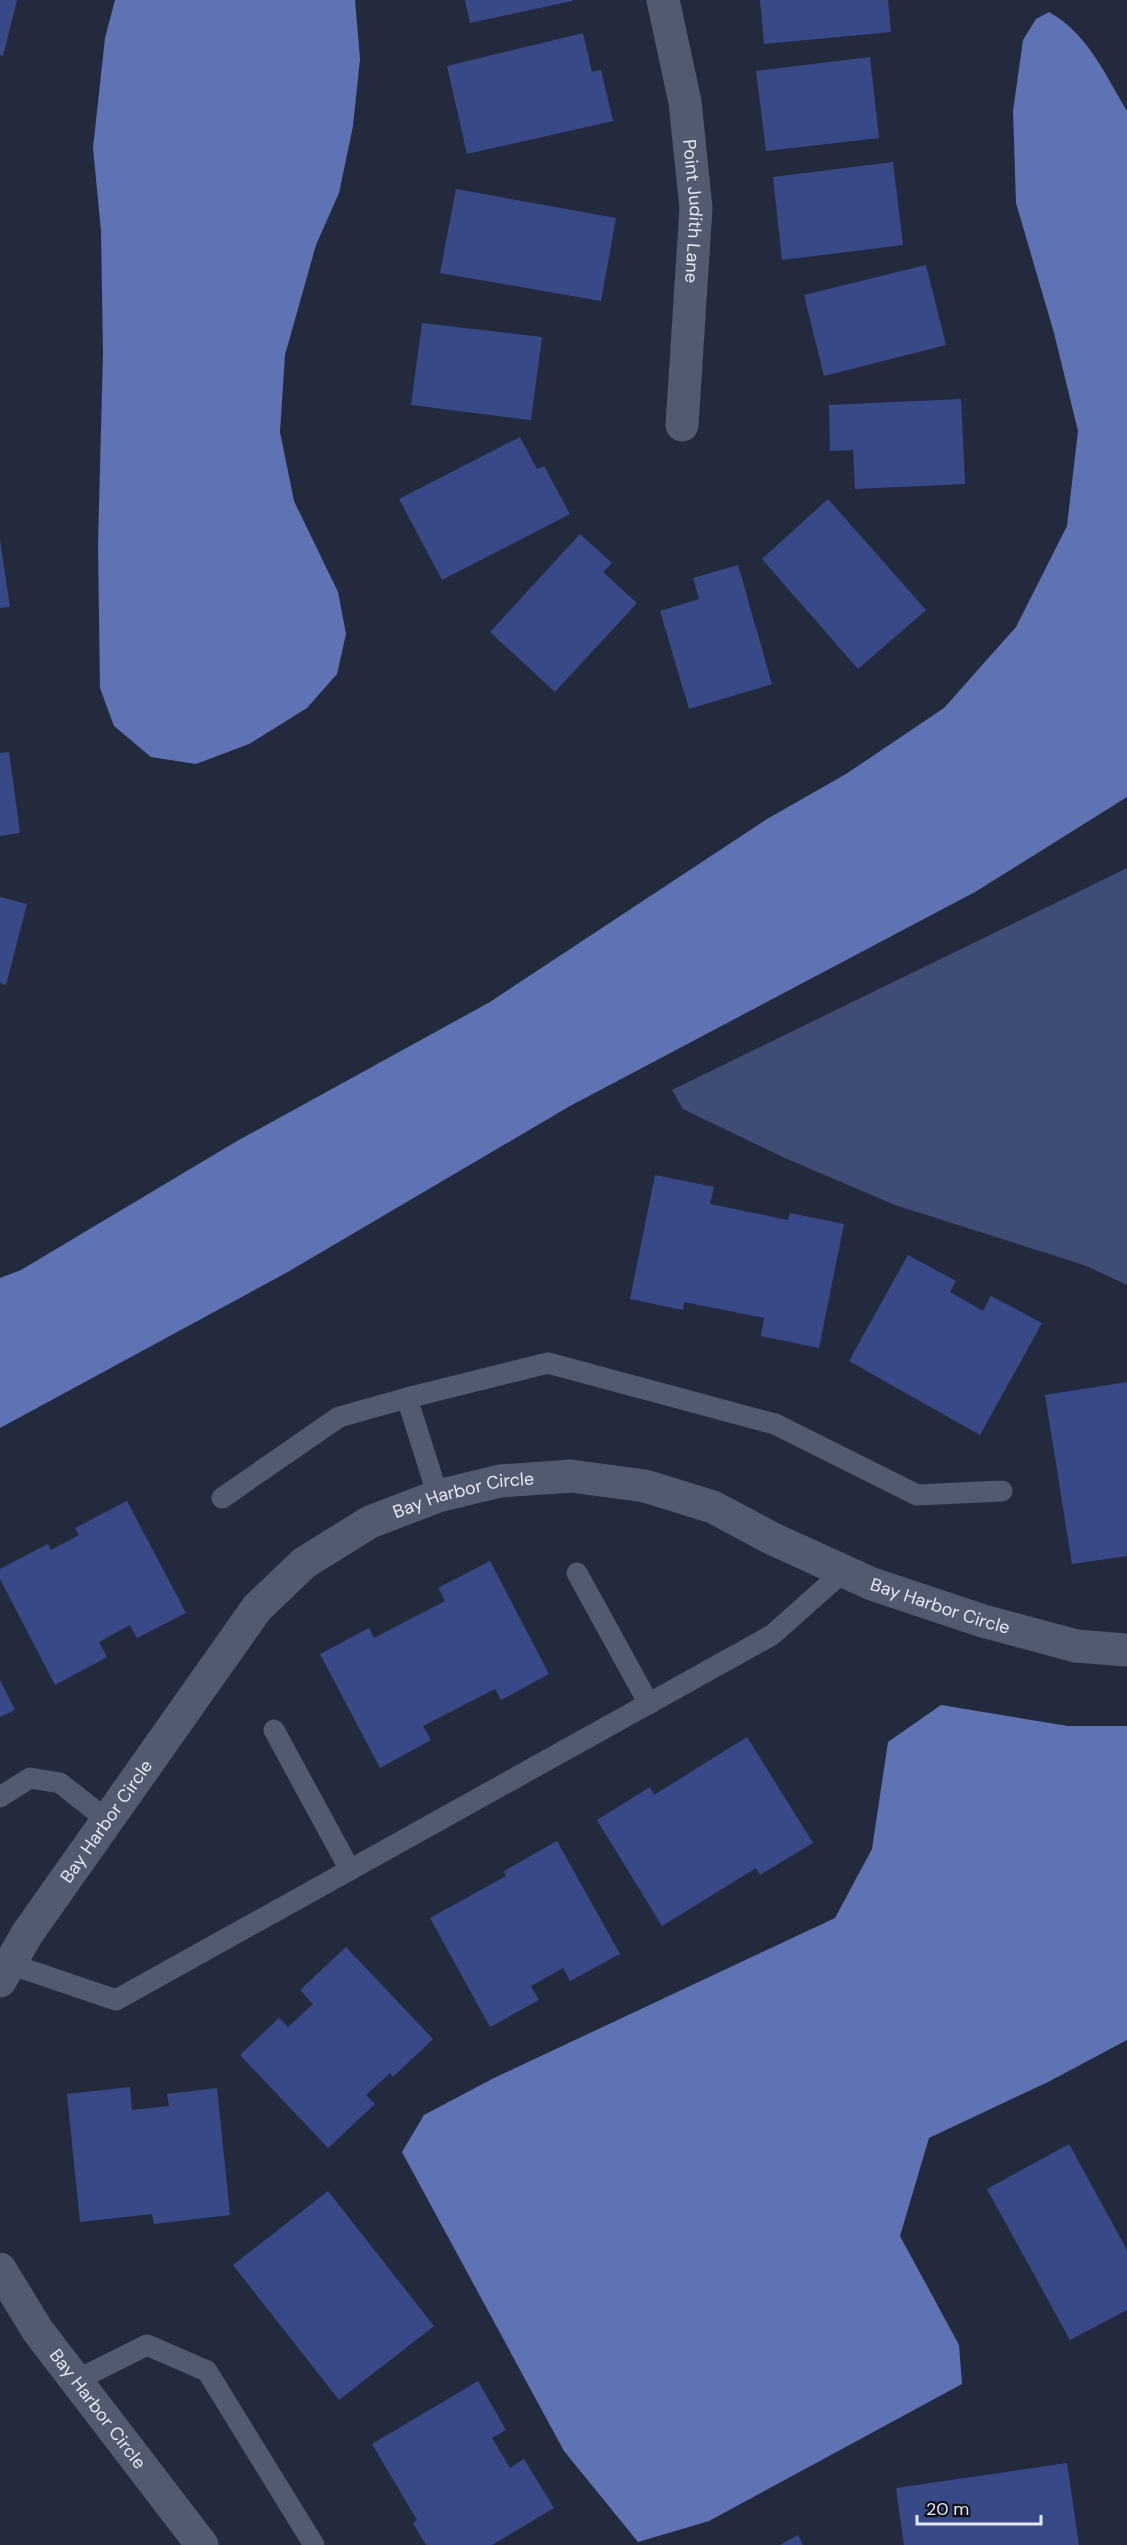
<svg xmlns="http://www.w3.org/2000/svg" width="1127" height="2545" font-family="'DM Sans',sans-serif">
<style>
.green{fill:#3f4c75}
.water{fill:#5f72b4}
.building{fill:#394987}
.lines{fill:none;stroke-linecap:round;stroke-linejoin:round}
.service{stroke:#525a6f;stroke-width:21}
.minor{stroke:#525a6f;stroke-width:33}
.labels{text-anchor:middle;stroke-width:4.5;stroke-linejoin:round;paint-order:stroke}
.street-label{font-size:18px;fill:#e3e7f4;stroke:#10131b}
</style>
<rect width="100%" height="100%" fill="#242a3d"/>
<path class="green" d="M1127 868V1285L1084 1265 895 1205 787 1159 683 1109 672 1090Z"/>
<g class="water">
<path d="M115 0H355L360 59 353 126 339 193 316 245 285 355 280 432 294 501 338 592 346 634 337 674 307 708 249 744 196 764 151 757 114 726 100 688 98 545 103 353 101 231 93 148 105 38Z"/>
<path d="M1049 12C1087 33 1105 74 1127 111V797L975 892 570 1106 286 1273 0 1428V1278L21 1270 237 1141 490 1002 767 819 846 774 944 708 1016 627 1067 526 1078 431 1054 333 1016 203 1013 111 1023 40 1036 19Z"/>
<path d="M941 1705 1068 1726H1127V2040L1048 2082 929 2138 900 2236 959 2345 962 2384 709 2521 638 2542 564 2451 402 2152 424 2115 494 2078 835 1918 872 1849 888 1742Z"/>
</g>
<g class="building">
<path d="M0 0H17L3 56 0 55Z"/>
<path d="M465 0H572V1L470 23Z"/>
<path d="M760 0H888L891 32 764 44Z"/>
<path d="M583 33 592 72 601 70 613 121 467 154 447 66Z"/>
<path d="M870 57 879 138 766 151 756 71Z"/>
<path d="M893 162 903 245 782 260 773 177Z"/>
<path d="M456 189 616 218 601 301 440 273Z"/>
<path d="M926 265 946 345 824 376 804 295Z"/>
<path d="M422 323 542 337 531 420 411 405Z"/>
<path d="M961 399 965 484 855 489 853 450 830 451 829 405Z"/>
<path d="M520 437 537 469 544 466 570 514 442 580 399 499Z"/>
<path d="M828 499 926 610 858 669 762 559Z"/>
<path d="M580 534 612 563 603 572 637 603 555 692 490 632Z"/>
<path d="M0 540 10 607 0 608Z"/>
<path d="M738 565 772 684 689 709 660 611 699 599 693 578Z"/>
<path d="M9 752 20 833 0 836V753Z"/>
<path d="M0 897 27 904 6 985 0 983Z"/>
<path d="M655 1175 714 1187 710 1204 788 1220 790 1213 844 1224 819 1348 761 1336 764 1318 684 1302 683 1310 630 1299Z"/>
<path d="M908 1255 956 1281 950 1292 983 1311 991 1296 1042 1323 980 1435 849 1361Z"/>
<path d="M1127 1382V1556L1072 1564 1045 1395Z"/>
<path d="M127 1501 186 1613 137 1638 130 1625 99 1642 107 1657 55 1685 0 1579V1569L48 1544 51 1550 79 1535 75 1528Z"/>
<path d="M490 1561 549 1674 501 1700 495 1689 423 1726 431 1740 380 1768 320 1654 369 1628 374 1638 445 1601 438 1588Z"/>
<path d="M0 1680 15 1710 0 1717Z"/>
<path d="M747 1737 813 1843 760 1875 756 1868 662 1926 597 1820 650 1787 654 1795Z"/>
<path d="M557 1841 620 1954 570 1981 563 1968 531 1986 539 2000 490 2027 430 1918 506 1876 504 1871Z"/>
<path d="M346 1947 433 2039 393 2077 390 2073 366 2095 375 2104 328 2148 240 2055 279 2018 288 2027 313 2004 300 1990Z"/>
<path d="M130 2087 132 2110 169 2106 167 2094 217 2088 230 2215 154 2224 152 2214 80 2222 67 2094Z"/>
<path d="M1069 2144 1127 2250V2310L1070 2340 987 2189Z"/>
<path d="M328 2191 434 2326 339 2400 233 2265Z"/>
<path d="M478 2381 506 2430 492 2438 510 2468 524 2459 554 2508 492 2545H426L413 2523 417 2520 372 2444Z"/>
<path d="M1067 2463 1079 2545H904L896 2488Z"/>
<path d="M798 2535 803 2545H780Z"/>
</g>
<g class="lines">
<g class="service">
<path d="M438 1496 407 1398 548 1363 775 1424 917 1495 1002 1491"/>
<path d="M222 1498 339 1417 407 1398"/>
<path d="M577 1573 649 1704"/>
<path d="M274 1730 350 1870"/>
<path d="M0 1797 30 1778 60 1783 107 1820"/>
<path d="M10 1964 116 2000 772 1635 844 1571"/>
<path d="M77 2380 147 2345 207 2371 314 2545"/>
</g>
<g class="minor">
<path id="s1" d="M663 0 685 102 696 208 682 425"/>
<path id="s2" d="M0 1981 27 1934 257 1608 304 1563 370 1522 438 1496 500 1481 571 1476 645 1486 713 1507 773 1539 872 1584 983 1621 1076 1646 1127 1650"/>
<path id="s3" d="M0 2269 38 2331 202 2545"/>
</g>
</g>
<g class="labels">
<g class="street-label">
<text dy="6" stroke="none"><textPath href="#s1" startOffset="214">Point Judith Lane</textPath></text>
<text dy="6" stroke="none"><textPath href="#s2" startOffset="694">Bay Harbor Circle</textPath></text>
<text dy="6" stroke="none"><textPath href="#s2" startOffset="1198">Bay Harbor Circle</textPath></text>
<text dy="6" stroke="none"><textPath href="#s2" startOffset="192">Bay Harbor Circle</textPath></text>
<text dy="6" stroke="none"><textPath href="#s3" startOffset="171">Bay Harbor Circle</textPath></text>
</g>
</g>
<path d="M917 2515v9h124v-9" fill="none" stroke="#e3e7f4" stroke-width="3"/>
<text x="926" y="2515" font-size="18" fill="#e3e7f4" stroke="#10131b" stroke-width="4.5" paint-order="stroke">20 m</text>
</svg>
